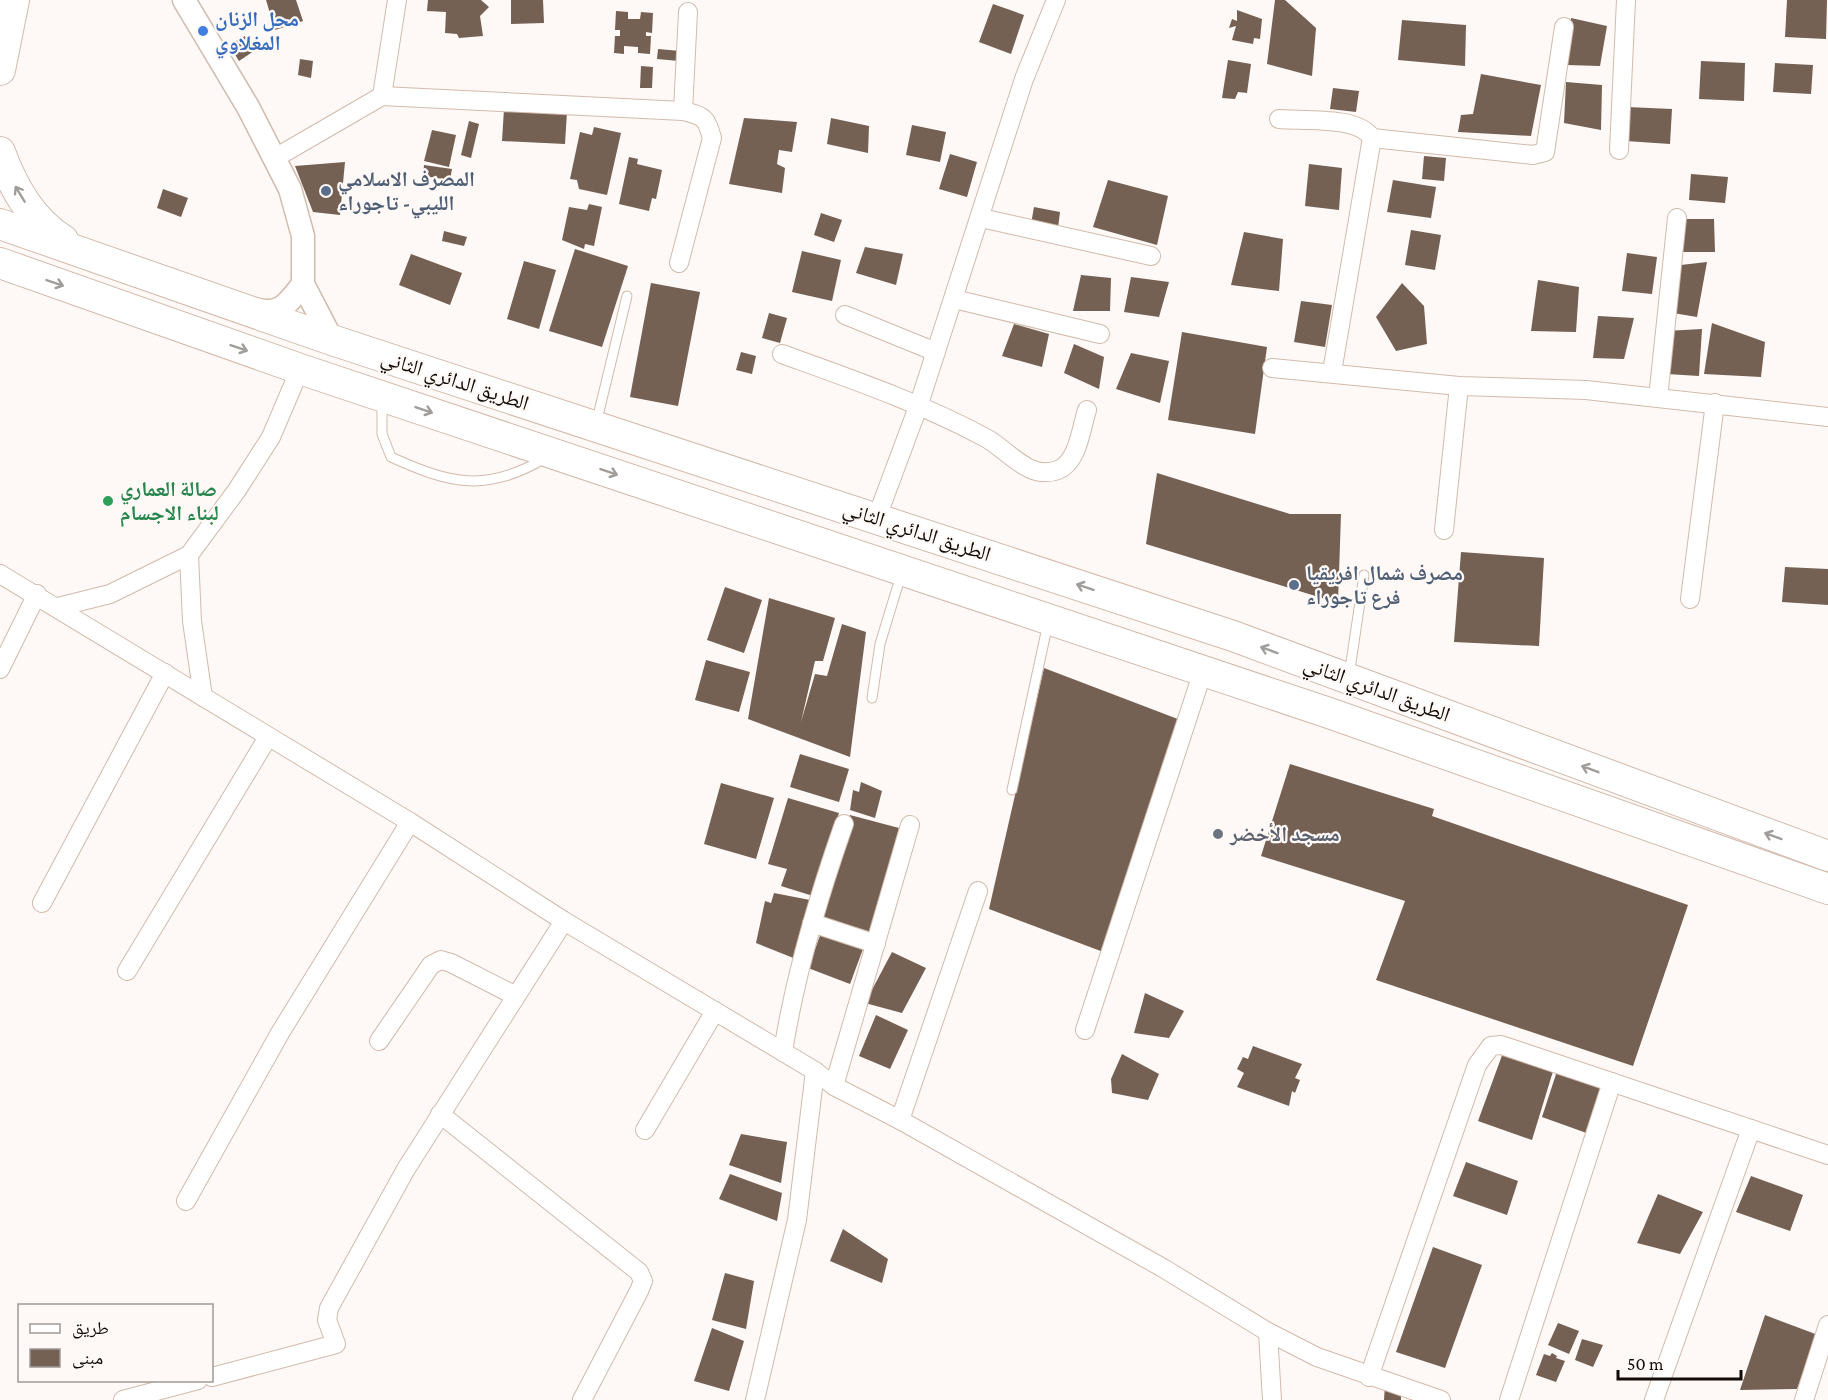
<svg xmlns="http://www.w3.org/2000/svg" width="1828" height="1400" font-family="'Crimson Pro','Noto Naskh Arabic',serif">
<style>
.building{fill:#756054}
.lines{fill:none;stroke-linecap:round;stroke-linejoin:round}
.service-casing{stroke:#d2baac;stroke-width:11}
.minor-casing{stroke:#d2baac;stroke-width:20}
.tertiary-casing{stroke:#d2baac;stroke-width:25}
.trunk-casing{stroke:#d2baac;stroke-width:32}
.service{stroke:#fff;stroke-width:9}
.minor{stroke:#fff;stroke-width:18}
.tertiary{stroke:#fff;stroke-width:22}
.trunk{stroke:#fff;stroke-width:30}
.oneway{stroke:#a09d9b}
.shop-dot{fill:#3f7fe0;stroke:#fef9f6;stroke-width:2}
.service-dot{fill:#5c6f8a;stroke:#fef9f6;stroke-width:2}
.leisure-dot{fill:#2e9e5b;stroke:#fef9f6;stroke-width:2}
.worship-dot{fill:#6b7280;stroke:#fef9f6;stroke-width:2}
.labels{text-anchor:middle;stroke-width:4.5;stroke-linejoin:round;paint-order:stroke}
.shop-label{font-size:21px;font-weight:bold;fill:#366cbe;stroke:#fef9f6;text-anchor:start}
.service-label{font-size:21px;font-weight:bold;fill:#4e5e75;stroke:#fef9f6;text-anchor:start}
.street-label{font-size:21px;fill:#120a06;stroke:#fef9f6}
.leisure-label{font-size:21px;font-weight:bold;fill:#27864d;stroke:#fef9f6;text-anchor:start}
.worship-label{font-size:21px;font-weight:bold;fill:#5b616d;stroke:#fef9f6;text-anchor:start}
</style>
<rect width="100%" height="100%" fill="#fef9f6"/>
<g class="building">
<path d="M266 0H296L303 21 275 30Z"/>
<path d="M428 0H481L489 7 480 16 483 36 459 38 457 34 445 33 446 12 427 11Z"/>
<path d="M511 0H543L544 23 511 24Z"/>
<path d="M1275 0H1285L1316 28 1312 76 1267 64Z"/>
<path d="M1787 0H1827L1826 39 1785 37Z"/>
<path d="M993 4 1024 15 1011 54 979 42Z"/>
<path d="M1237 10 1262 19 1260 39 1254 38 1253 44 1232 40 1236 26 1229 28 1232 19 1237 21Z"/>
<path d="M616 11 628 12V19H640L641 12 653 13 652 33 646 32V36H651L650 54 638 53V47L624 46V54L614 53 615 36H620V30H615Z"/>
<path d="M1571 18 1607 26 1600 66 1567 65Z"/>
<path d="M1402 20 1466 25 1465 66 1398 60Z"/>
<path d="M245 36 254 51 239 61 229 45Z"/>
<path d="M658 49 680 51 679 61 657 59Z"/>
<path d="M300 59 313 61 311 78 298 75Z"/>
<path d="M1228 60 1251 64 1247 93 1238 92 1235 99 1222 98Z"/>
<path d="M1701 61 1745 63 1744 101 1699 99Z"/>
<path d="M1775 63 1813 65 1811 94 1773 92Z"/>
<path d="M641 66 653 67 652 88H640Z"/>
<path d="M1481 74 1541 85 1531 136 1458 132 1461 115 1473 114Z"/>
<path d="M1566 82 1602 85 1601 130 1564 123Z"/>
<path d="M1333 88 1359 91 1356 112 1330 109Z"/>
<path d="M1627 107 1672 109 1670 144 1626 141Z"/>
<path d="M504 109 567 112 565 144 502 141Z"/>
<path d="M744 118 797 122 792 152 779 150 777 164 785 168 782 193 729 184Z"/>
<path d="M831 118 869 126 868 153 827 144Z"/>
<path d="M469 121 479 124 471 158 461 155Z"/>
<path d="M912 125 946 132 940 162 906 155Z"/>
<path d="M594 127 621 133 607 195 579 189 577 180 570 179 580 132 592 135Z"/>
<path d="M432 130 456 135 449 167 424 161Z"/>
<path d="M950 154 977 162 967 197 939 189Z"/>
<path d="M1424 156 1446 158 1444 181 1422 179Z"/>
<path d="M629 157 638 159 637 164 662 170 656 199 652 198 649 211 619 204Z"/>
<path d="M345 162 340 215 313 212 295 166Z"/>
<path d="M1309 164 1342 168 1339 210 1305 206Z"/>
<path d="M424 165 452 169 450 180 423 176Z"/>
<path d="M1691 174 1728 177 1725 203 1689 200Z"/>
<path d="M1108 180 1168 196 1157 245 1093 227Z"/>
<path d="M1393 180 1436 187 1431 218 1387 212Z"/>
<path d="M163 189 188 198 181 217 157 208Z"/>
<path d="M589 204 602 207 594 246 585 244 584 249 562 240 569 207 587 210Z"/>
<path d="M1034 207 1060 212 1058 228 1031 224Z"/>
<path d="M821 213 842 220 834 242 814 235Z"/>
<path d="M1684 219H1714L1715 252H1678Z"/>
<path d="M1411 230 1441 235 1435 270 1405 265Z"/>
<path d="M444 231 467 237 464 246 442 241Z"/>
<path d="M1244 232 1283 239 1279 291 1231 285Z"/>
<path d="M865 247 903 254 896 285 856 273Z"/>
<path d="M575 249 628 266 602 347 549 331Z"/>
<path d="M802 251 841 260 832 301 792 292Z"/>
<path d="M1627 253 1657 257 1652 294 1622 291Z"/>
<path d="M411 254 462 273 450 305 399 285Z"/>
<path d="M524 261 556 270 539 329 507 319Z"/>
<path d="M1707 262 1697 317 1667 312 1672 266Z"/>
<path d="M1081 275 1111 278 1110 311H1073Z"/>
<path d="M1131 277 1169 282 1159 317 1124 312Z"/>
<path d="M1538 280 1579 287 1576 332 1531 331Z"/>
<path d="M651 283 700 292 678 406 630 397Z"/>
<path d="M1402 283 1424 306 1427 344 1396 351 1376 317Z"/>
<path d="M1301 301 1332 305 1325 347 1294 342Z"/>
<path d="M769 313 787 318 780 343 762 338Z"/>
<path d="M1598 316 1634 318 1624 359 1593 358Z"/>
<path d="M1712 323 1765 342 1761 377 1704 374Z"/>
<path d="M1014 324 1049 334 1042 367 1002 356Z"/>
<path d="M1702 329 1699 376 1667 374 1665 331Z"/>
<path d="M1182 332 1267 347 1255 434 1168 420Z"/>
<path d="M1074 344 1104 357 1099 389 1064 373Z"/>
<path d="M741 352 756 356 752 374 736 370Z"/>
<path d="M1131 353 1169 361 1160 403 1116 389Z"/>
<path d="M1157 473 1290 514H1341L1338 603 1146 544Z"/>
<path d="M1461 552 1544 558 1539 646 1454 642Z"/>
<path d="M1785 567 1828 569V605L1782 602Z"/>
<path d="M725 587 762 600 744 653 707 640Z"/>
<path d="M769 598 835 618 823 661H815L801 722 815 674 827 676 842 624 866 632 850 757 748 719Z"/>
<path d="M706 660 750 672 739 712 695 700Z"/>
<path d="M1044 668 1183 721 1106 953 989 909Z"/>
<path d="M800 754 849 769 839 802 790 787Z"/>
<path d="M1290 764 1434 809 1432 816 1688 905 1633 1066 1376 980 1405 901 1261 856Z"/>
<path d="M861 782 882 791 875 818 850 810 853 790 859 792Z"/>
<path d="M721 783 774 798 756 859 704 844Z"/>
<path d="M788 798 839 813 813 896 781 886 787 869 768 864Z"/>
<path d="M850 815 899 828 871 932 821 918Z"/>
<path d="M774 893 810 900 796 959 756 943 765 901 771 903Z"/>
<path d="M821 933 863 949 850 984 808 968Z"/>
<path d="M892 952 926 968 902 1013 865 1003Z"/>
<path d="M1145 993 1184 1011 1169 1038 1134 1033Z"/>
<path d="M876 1015 908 1030 890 1069 859 1056Z"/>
<path d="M1253 1046 1302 1064 1295 1078 1300 1080 1295 1093 1292 1091 1289 1106 1237 1087 1244 1073 1237 1069 1243 1057 1248 1059Z"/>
<path d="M1504 1050 1554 1068 1532 1140 1478 1121Z"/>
<path d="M1122 1054 1159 1074 1148 1100 1112 1093 1111 1079Z"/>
<path d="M1558 1068 1608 1085 1592 1135 1542 1117Z"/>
<path d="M741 1134 787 1142 781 1183 729 1165Z"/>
<path d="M1466 1162 1518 1181 1507 1215 1453 1196Z"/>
<path d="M730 1174 782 1193 777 1221 719 1199Z"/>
<path d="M1751 1176 1803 1195 1790 1231 1736 1212Z"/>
<path d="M1658 1194 1703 1212 1680 1254 1637 1243Z"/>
<path d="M843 1229 888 1259 882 1283 830 1261Z"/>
<path d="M1433 1247 1482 1265 1445 1368 1396 1352Z"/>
<path d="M725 1273 754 1281 746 1329 712 1320Z"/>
<path d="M1765 1315 1818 1335 1797 1389 1740 1390Z"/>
<path d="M1558 1323 1579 1331 1569 1354 1548 1345Z"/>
<path d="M712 1328 744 1341 729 1391 694 1381Z"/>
<path d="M1582 1339 1603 1345 1593 1367 1575 1360Z"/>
<path d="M1552 1353 1557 1356 1556 1358 1565 1361 1556 1382 1536 1375 1544 1354 1550 1356Z"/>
<path d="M1385 1385 1401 1391V1400H1384Z"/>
</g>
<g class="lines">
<defs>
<g id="service">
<path d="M382 402V434L391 457C450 484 487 493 545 458"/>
<path d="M596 424 627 296"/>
<path d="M1349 676 1364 575"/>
<path d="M872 698 880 644 901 575"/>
<path d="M1012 790 1048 623"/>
</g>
<g id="minor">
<path d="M382 96 397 0"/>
<path d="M683 111 688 12"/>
<path d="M1279 119C1305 121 1358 116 1372 138L1332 372"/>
<path d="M1372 138 1533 155 1545 152 1564 27"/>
<path d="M1619 150 1626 0"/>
<path d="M275 158 382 96 683 111C704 116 706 117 712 138L679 263"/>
<path d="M981 218 1151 256"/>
<path d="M954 299 1100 334"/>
<path d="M845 315 936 352"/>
<path d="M782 354C851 379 921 403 986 438 1008 450 1029 481 1058 470 1078 462 1081 429 1087 410"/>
<path d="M1272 368 1459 386 1586 390 1828 417"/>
<path d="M1658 398 1677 218"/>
<path d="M877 517 918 407 1024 79 1056 0"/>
<path d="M1444 530 1459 386"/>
<path d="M189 555 192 621 203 697"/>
<path d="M0 574 410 822 564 921 815 1071 834 1086 900 1120 1163 1268 1268 1332 1317 1357 1441 1400"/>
<path d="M1690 599 1715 403"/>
<path d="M58 607 110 594 189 555 237 490 271 437 300 369"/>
<path d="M0 669 37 594"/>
<path d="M42 903 165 673"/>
<path d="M812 923 876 944"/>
<path d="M127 971 268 737"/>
<path d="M1085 1030 1203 671"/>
<path d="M379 1041 431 965 441 960 451 963 516 996"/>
<path d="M783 1052C795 974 818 898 844 824"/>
<path d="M834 1086 910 825"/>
<path d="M440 1114 639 1272 643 1281 639 1291 582 1400"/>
<path d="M900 1120 978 891"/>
<path d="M645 1130 715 1011"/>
<path d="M186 1201 280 1033 410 822"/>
<path d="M1268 1332 1272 1400"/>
<path d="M212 1377 336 1344 327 1320 329 1308 406 1169 564 921"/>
<path d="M1369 1377 1477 1065 1491 1046 1501 1045 1522 1052 1828 1155"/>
<path d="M123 1400 198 1380"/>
<path d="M755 1400 797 1220 815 1071"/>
<path d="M1509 1400 1612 1082"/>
<path d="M1654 1400 1751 1129"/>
<path d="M1804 1400 1828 1325"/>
</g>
<g id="tertiary">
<path d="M184 0 248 107 290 189 303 236V284L332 340"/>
<path d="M254 309C281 316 287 304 303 284"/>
</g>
<g id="trunk">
<path d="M0 70 14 0"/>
<path d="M0 152C13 187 31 220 63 240"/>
<path d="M0 224 332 340 1233 636 1828 856"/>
<path d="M0 263 300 369 1329 713 1828 889"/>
</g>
</defs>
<use href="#service" class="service-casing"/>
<use href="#minor" class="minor-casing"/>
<use href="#tertiary" class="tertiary-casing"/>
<use href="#trunk" class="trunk-casing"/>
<use href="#service" class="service"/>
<use href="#minor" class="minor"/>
<use href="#tertiary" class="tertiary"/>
<use href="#trunk" class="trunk"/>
</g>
<defs><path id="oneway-shaft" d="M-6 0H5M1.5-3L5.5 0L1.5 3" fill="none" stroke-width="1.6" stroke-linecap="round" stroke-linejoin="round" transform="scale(1.5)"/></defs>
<g class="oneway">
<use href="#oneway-shaft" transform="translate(20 194) rotate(-121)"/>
<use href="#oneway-shaft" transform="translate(55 283) rotate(19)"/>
<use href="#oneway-shaft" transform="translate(239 348) rotate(19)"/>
<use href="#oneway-shaft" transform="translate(424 410) rotate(19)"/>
<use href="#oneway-shaft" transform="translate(609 472) rotate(19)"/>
<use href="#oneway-shaft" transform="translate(1085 587) rotate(-161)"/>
<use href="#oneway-shaft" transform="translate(1269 650) rotate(-160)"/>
<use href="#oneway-shaft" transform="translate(1590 769) rotate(-159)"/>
<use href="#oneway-shaft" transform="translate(1773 836) rotate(-160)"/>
</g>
<circle class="shop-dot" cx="203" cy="31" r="6"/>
<g class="service-dot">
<circle cx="326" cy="191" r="6"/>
<circle cx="1294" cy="585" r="6"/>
</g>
<circle class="leisure-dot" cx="108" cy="501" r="6"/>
<circle class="worship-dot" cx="1218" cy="834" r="6"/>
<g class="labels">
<g class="shop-label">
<text x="215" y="26">محل الزنان<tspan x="215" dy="24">المغلاوي</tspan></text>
</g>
<g class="service-label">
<text x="338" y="186">المصرف الاسلامي<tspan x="338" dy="24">الليبي- تاجوراء</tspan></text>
<text x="1306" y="580">مصرف شمال افريقيا<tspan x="1306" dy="24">فرع تاجوراء</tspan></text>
</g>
<g class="street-label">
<text transform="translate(455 380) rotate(18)" y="7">الطريق الدائري الثاني</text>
<text transform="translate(917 531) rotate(18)" y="7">الطريق الدائري الثاني</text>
<text transform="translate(1377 689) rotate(20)" y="7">الطريق الدائري الثاني</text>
</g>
<g class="leisure-label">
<text x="120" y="496">صالة العماري<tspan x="120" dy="24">لبناء الاجسام</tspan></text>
</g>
<g class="worship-label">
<text x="1230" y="841">مسجد الأخضر</text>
</g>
</g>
<rect x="18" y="1304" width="195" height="78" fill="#fef9f6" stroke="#a09996" stroke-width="1.5"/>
<rect x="30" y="1324" width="30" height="9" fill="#ffffff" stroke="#a09996" stroke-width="1.5"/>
<text x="72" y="1334" font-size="18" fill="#120a06">طريق</text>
<rect x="30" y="1349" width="30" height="18" fill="#756054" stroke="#a09996" stroke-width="1.5"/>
<text x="72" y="1364" font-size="18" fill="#120a06">مبنى</text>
<path d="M1618 1370v9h123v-9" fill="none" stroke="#120a06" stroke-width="3"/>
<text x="1627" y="1370" font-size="18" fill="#120a06" stroke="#fef9f6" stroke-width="4.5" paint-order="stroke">50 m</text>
</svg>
